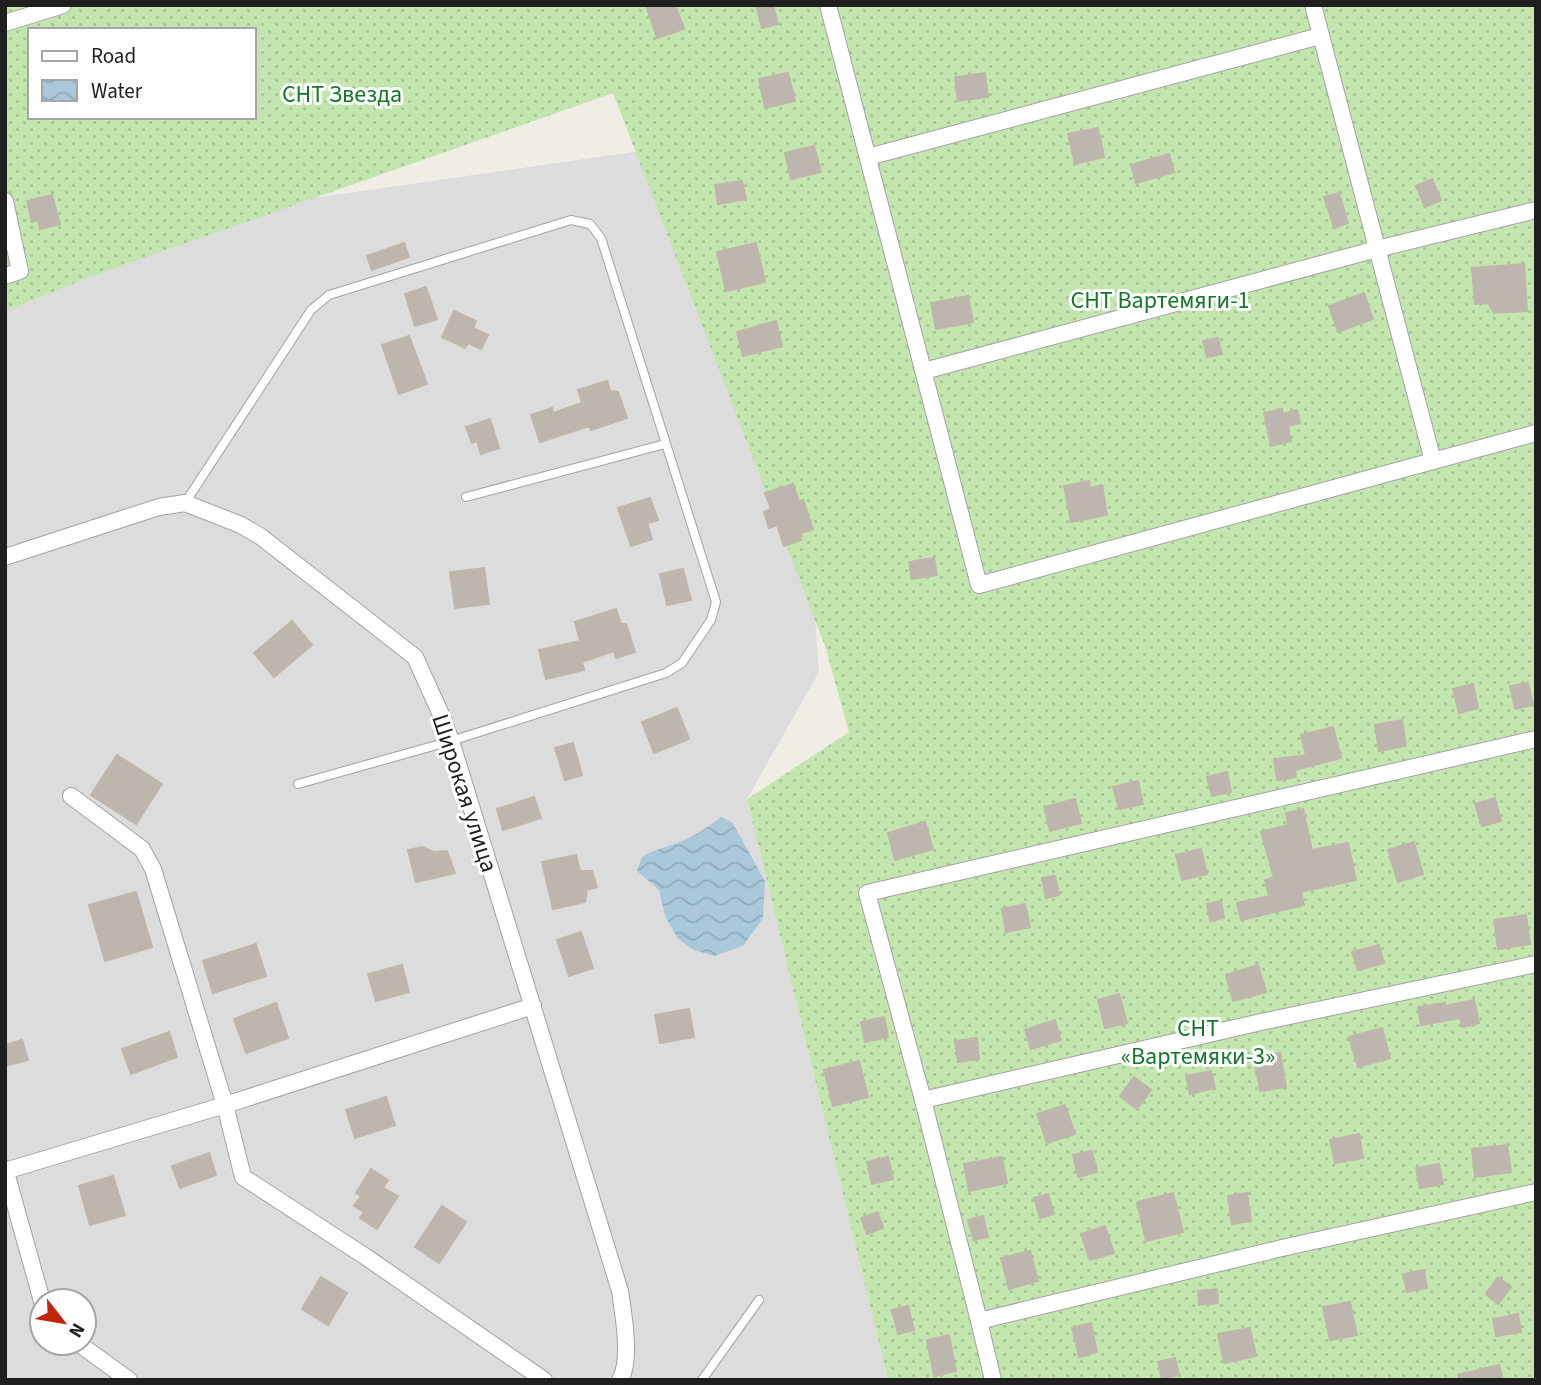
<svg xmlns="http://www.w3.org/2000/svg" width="1541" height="1385" font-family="'Source Sans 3',sans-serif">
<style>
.residential{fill:#dddcdc;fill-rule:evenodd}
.grass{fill:url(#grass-dots);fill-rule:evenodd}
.water{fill:url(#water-waves)}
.building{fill:#bcb6af;stroke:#c0b6a9;stroke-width:2}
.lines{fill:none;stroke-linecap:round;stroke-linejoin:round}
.service-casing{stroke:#a3a3a3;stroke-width:10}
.minor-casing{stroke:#a3a3a3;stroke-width:18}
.service{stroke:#fff;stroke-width:8}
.minor{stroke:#fff;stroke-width:16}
.labels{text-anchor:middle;stroke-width:6;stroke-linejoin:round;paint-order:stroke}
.park-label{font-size:24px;fill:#127828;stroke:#fff}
.street-label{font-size:24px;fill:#1f1f1f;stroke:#fff}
</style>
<defs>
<pattern id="grass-dots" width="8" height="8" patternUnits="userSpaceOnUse" patternTransform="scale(1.75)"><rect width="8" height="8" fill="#c3e6af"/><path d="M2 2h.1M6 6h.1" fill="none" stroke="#a7c596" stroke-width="1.8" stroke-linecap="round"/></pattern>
<pattern id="water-waves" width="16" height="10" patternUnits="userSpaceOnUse" patternTransform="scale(1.75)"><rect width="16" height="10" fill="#a9c8da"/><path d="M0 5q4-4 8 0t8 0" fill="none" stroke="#91abbb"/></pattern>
</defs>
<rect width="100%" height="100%" fill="#efede6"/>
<path class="residential" d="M668 147 802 442 819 672 747 799 888 1380H5V304L314 198ZM42 1301H84V1343H42Z"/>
<path class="grass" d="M5 5H1536V1380H888L747 799 849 732 825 646 613 93 95 275 5 311ZM30 30H254V117H30Z"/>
<path class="water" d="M721 817 732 822 765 881 763 918 743 946 714 956 694 950 678 939 665 916 659 890 637 871 642 857C653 850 663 848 675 844 691 838 707 828 721 817Z"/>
<g class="building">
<path d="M654 5H675L684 29 657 38 647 8Z"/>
<path d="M756 5H773L778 24 762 28Z"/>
<path d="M788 73 795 101 765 108 759 79Z"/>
<path d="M985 73 988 97 958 101 955 77Z"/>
<path d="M1098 128 1104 157 1075 164 1068 134Z"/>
<path d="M814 146 821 172 791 179 785 153Z"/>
<path d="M1169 154 1174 172 1136 183 1131 165Z"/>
<path d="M1432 179 1441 200 1425 207 1416 186Z"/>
<path d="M742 181 746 199 718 204 715 185Z"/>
<path d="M1339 193 1348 223 1334 228 1324 197Z"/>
<path d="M52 195 60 224 40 229 38 220 32 222 27 201Z"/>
<path d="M404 243 409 257 372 270 367 256Z"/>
<path d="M756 243 765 282 726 291 717 252Z"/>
<path d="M1524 264 1527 311 1494 313 1488 303 1475 304 1472 268Z"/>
<path d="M426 287 437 319 415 326 405 294Z"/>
<path d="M1364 293 1373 319 1338 332 1329 306Z"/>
<path d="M968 296 973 322 936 329 931 303Z"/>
<path d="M454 311 476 321 473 328 488 335 481 349 468 343 465 348 442 337Z"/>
<path d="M776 321 782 346 743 356 737 332Z"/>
<path d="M409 336 427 384 399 394 382 345Z"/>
<path d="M1218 338 1222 354 1207 357 1203 341Z"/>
<path d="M607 381 610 391 618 392 627 418 591 430 589 426 540 442 531 415 552 408 553 413 582 403 578 390Z"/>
<path d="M1282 409 1283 414 1297 410 1300 423 1288 426 1291 441 1271 446 1264 413Z"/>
<path d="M490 419 499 448 481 454 477 441 472 443 466 427Z"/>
<path d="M1089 481 1090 488 1102 485 1107 515 1071 522 1064 486Z"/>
<path d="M793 484 799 502 803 500 813 529 799 534 801 540 784 546 777 525 769 528 764 512 771 509 765 493Z"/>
<path d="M650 498 658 520 647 523 652 539 631 546 618 508Z"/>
<path d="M934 558 937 575 912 579 909 562Z"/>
<path d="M484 568 489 604 455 608 450 572Z"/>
<path d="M683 569 691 600 667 605 660 574Z"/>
<path d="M616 609 621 624H626L635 652 616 658 614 651 582 662 584 670 546 679 539 650 580 641 575 622Z"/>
<path d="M292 621 312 645 274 677 254 653Z"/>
<path d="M1528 683 1533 705 1515 709 1510 686Z"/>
<path d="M1473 684 1478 708 1459 713 1453 689Z"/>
<path d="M677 708 689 739 654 753 642 722Z"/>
<path d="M1402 720 1406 746 1379 751 1375 725Z"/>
<path d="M1333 727 1341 758 1295 770 1296 777 1277 780 1274 759 1306 755 1301 735Z"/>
<path d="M573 743 582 775 565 780 555 748Z"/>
<path d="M117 755 162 784 136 824 91 795Z"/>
<path d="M1227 772 1231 792 1212 796 1207 777Z"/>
<path d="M1138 781 1143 804 1119 809 1113 787Z"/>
<path d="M534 797 541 818 503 830 497 809Z"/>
<path d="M1495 798 1501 821 1482 826 1475 804Z"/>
<path d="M1075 799 1081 823 1050 831 1044 807Z"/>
<path d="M1303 809 1312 850 1348 843 1356 880 1301 892 1304 905 1241 920 1237 903 1269 896 1265 880 1274 878 1261 832 1288 825 1286 813Z"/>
<path d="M925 822 933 849 895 860 888 833Z"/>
<path d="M1414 842 1423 874 1398 882 1388 850Z"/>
<path d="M422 847 434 852 447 851 455 873 416 882 408 850Z"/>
<path d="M1201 849 1207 874 1182 880 1176 855Z"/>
<path d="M576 855 580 871H592L597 887 587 890 585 902 553 909 542 862Z"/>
<path d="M1055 876 1059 895 1046 898 1042 878Z"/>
<path d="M136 892 152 947 105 961 89 905Z"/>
<path d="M1221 901 1224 918 1210 921 1207 904Z"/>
<path d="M1025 904 1030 927 1006 932 1002 909Z"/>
<path d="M1526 915 1530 944 1498 949 1494 920Z"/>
<path d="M581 932 593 968 569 976 557 940Z"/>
<path d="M256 944 266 976 213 993 203 961Z"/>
<path d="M1379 945 1384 963 1358 970 1352 952Z"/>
<path d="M402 965 409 992 376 1001 368 974Z"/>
<path d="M1258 965 1266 992 1233 1001 1226 975Z"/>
<path d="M1119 994 1127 1023 1105 1028 1098 1000Z"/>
<path d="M1474 1000 1479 1023 1462 1027 1460 1018 1421 1025 1418 1007 1445 1003V1006Z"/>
<path d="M276 1003 288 1038 246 1053 234 1019Z"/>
<path d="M689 1009 694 1037 660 1043 655 1015Z"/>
<path d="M884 1017 888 1037 865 1042 861 1022Z"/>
<path d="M1055 1020 1061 1040 1031 1049 1025 1030Z"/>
<path d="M1382 1028 1390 1058 1358 1067 1349 1037Z"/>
<path d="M169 1032 177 1057 131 1074 122 1049Z"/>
<path d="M977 1038 979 1059 958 1062 955 1041Z"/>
<path d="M22 1040 28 1060 5 1066V1045Z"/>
<path d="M1280 1053 1286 1087 1260 1091 1254 1058Z"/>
<path d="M859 1061 868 1097 833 1106 824 1070Z"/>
<path d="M1211 1071 1215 1088 1190 1094 1186 1076Z"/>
<path d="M1134 1077 1151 1090 1137 1109 1120 1096Z"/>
<path d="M386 1097 395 1125 355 1138 346 1110Z"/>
<path d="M1065 1105 1075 1134 1047 1143 1037 1114Z"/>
<path d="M1359 1134 1363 1158 1335 1163 1330 1140Z"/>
<path d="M1507 1145 1511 1172 1475 1177 1472 1149Z"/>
<path d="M1092 1151 1097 1172 1078 1177 1073 1155Z"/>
<path d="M209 1153 216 1175 180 1188 172 1166Z"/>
<path d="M888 1157 893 1179 872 1184 867 1162Z"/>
<path d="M1002 1157 1007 1183 969 1191 964 1164Z"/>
<path d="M1439 1164 1443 1184 1420 1188 1416 1168Z"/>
<path d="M371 1169 388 1180 383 1188 398 1196 377 1229 360 1218 364 1212 354 1206 361 1196 356 1193Z"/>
<path d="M113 1176 125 1215 90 1225 79 1186Z"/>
<path d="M1173 1193 1183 1232 1146 1241 1137 1202Z"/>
<path d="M1247 1193 1251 1221 1232 1224 1228 1196Z"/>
<path d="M1048 1194 1054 1214 1040 1218 1034 1198Z"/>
<path d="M442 1206 466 1222 439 1263 415 1247Z"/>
<path d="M878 1212 883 1228 867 1234 861 1218Z"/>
<path d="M983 1216 988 1237 974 1240 968 1220Z"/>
<path d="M1105 1226 1114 1253 1090 1260 1081 1234Z"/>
<path d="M1030 1251 1038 1281 1009 1289 1001 1258Z"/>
<path d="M1424 1270 1427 1288 1407 1292 1403 1274Z"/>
<path d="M321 1277 347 1293 328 1325 302 1309Z"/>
<path d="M1498 1277 1511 1287 1498 1304 1486 1294Z"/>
<path d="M1217 1289 1218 1303 1199 1305 1198 1291Z"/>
<path d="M1350 1302 1357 1335 1330 1340 1323 1307Z"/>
<path d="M908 1306 914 1330 898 1334 892 1310Z"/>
<path d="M1518 1314 1521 1332 1496 1336 1493 1319Z"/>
<path d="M1091 1323 1097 1352 1079 1357 1072 1328Z"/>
<path d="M1250 1328 1256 1356 1224 1363 1218 1334Z"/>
<path d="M949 1335 956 1371 934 1376 927 1340Z"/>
<path d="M1175 1358 1179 1375 1162 1379 1158 1362Z"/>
<path d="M1499 1365 1503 1380H1459L1458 1375Z"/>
</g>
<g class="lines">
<defs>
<g id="service">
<path d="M466 497 665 444"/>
<path d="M185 503 311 310 329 295 571 220 590 224 601 238 716 602 711 620 682 663 666 673 451 741 298 784"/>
<path d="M702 1380 759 1300"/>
</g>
<g id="minor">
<path d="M828 5 979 585 1433 461"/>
<path d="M1313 5 1433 461 1536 433"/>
<path d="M5 23 63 5"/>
<path d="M868 157 1320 36"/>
<path d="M5 201 20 271 5 276"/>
<path d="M924 371 1377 249 1536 210"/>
<path d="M5 557 159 507 185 503 241 525 260 536 415 657 443 719 451 741 620 1291C623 1313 632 1360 620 1380"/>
<path d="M1536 739 867 893 923 1100 979 1321 1282 1248 1536 1192"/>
<path d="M71 796 142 849 153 869 225 1105 243 1177 366 1257 544 1380"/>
<path d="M923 1100 1261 1022 1536 964"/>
<path d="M5 1169 42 1301"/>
<path d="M5 1171 225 1105 533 1006"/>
<path d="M979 1321 993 1380"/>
<path d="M78 1343 129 1380"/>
</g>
</defs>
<use href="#service" class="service-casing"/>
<use href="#minor" class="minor-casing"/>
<use href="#service" class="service"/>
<use href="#minor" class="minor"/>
</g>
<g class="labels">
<g class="park-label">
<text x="342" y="102">СНТ Звезда</text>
<text x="1160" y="308">СНТ Вартемяги-1</text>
<text x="1198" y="1036">СНТ<tspan x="1198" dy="28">«Вартемяки-3»</tspan></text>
</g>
<g class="street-label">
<text transform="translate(465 793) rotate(72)" y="8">Широкая улица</text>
</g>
</g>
<rect width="1541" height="1385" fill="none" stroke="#1f1f1f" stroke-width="14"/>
<rect x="28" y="28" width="228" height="91" fill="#ffffff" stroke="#a5a5a5" stroke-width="2"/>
<rect x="42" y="51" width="35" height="10" fill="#ffffff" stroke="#a5a5a5" stroke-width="2"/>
<text x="91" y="63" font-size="21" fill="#1f1f1f">Road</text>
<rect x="42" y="80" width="35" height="21" fill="url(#water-waves)" stroke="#a5a5a5" stroke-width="2"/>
<text x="91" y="98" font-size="21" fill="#1f1f1f">Water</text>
<g transform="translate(63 1322) rotate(121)"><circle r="33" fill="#ffffff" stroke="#a5a5a5" stroke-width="2"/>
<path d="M0-5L12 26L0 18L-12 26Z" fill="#c2250c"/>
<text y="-10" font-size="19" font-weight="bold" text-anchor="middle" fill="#1f1f1f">N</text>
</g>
</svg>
